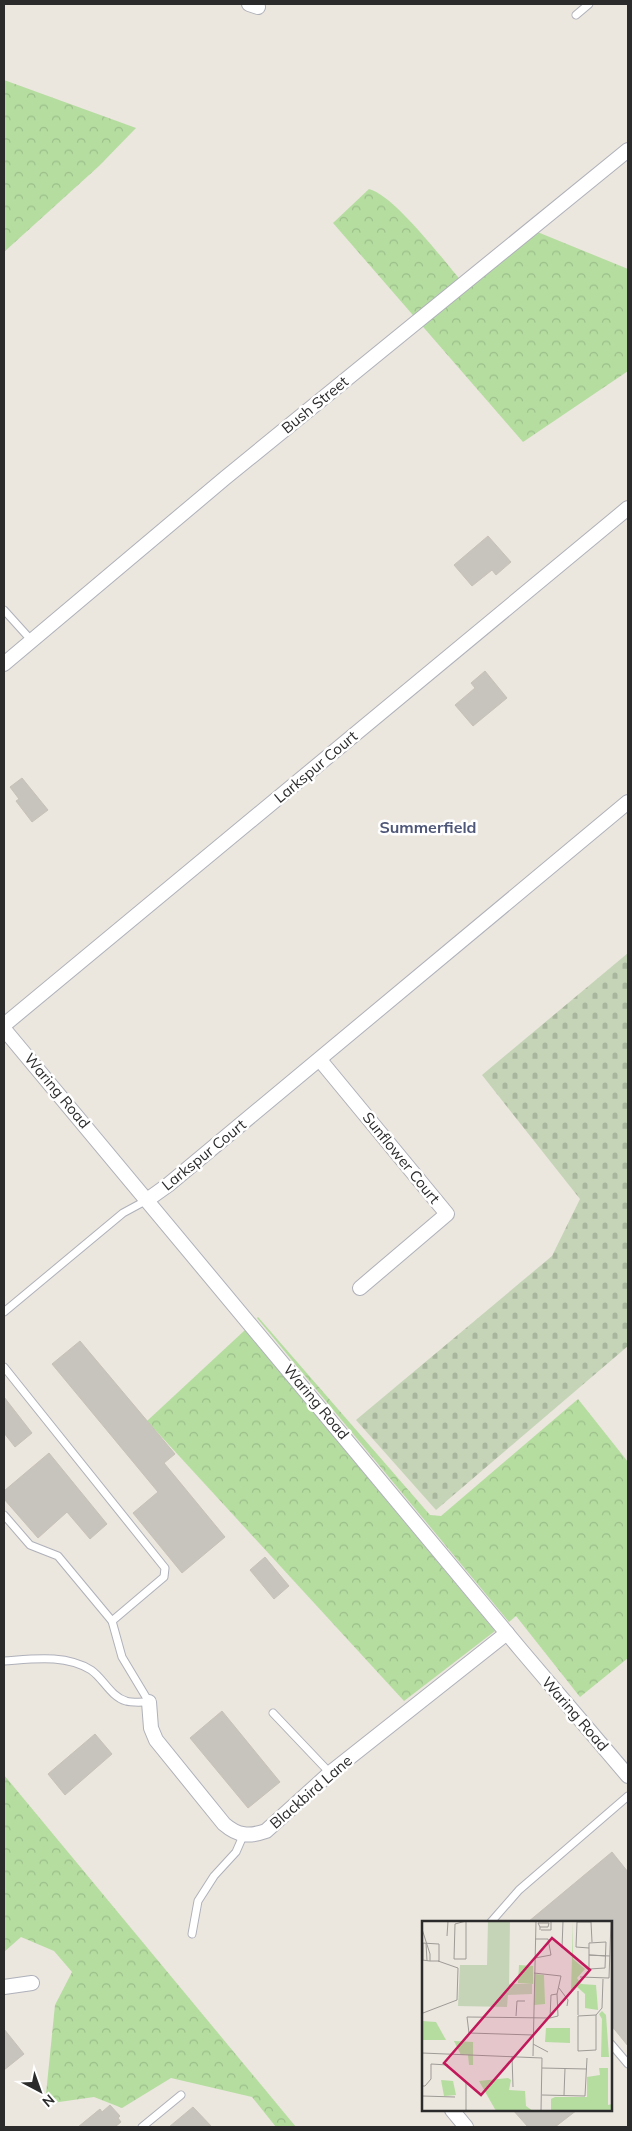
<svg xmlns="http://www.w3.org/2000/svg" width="632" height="2131" font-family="Mulish,sans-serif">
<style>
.forest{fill:url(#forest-crowns)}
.cemetery{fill:url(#cemetery-stones)}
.building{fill:#c7c4bd;stroke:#c7c1b8}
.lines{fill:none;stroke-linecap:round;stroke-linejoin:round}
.lane-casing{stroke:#afb1ba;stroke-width:9}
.street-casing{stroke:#afb1ba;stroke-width:16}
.lane{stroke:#fff;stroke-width:7}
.street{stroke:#fff;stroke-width:14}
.labels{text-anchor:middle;stroke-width:5;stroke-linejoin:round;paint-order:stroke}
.street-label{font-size:15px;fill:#2b2b2b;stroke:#fff}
.neighbourhood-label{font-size:16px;font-weight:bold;fill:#4f5778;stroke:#fff}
.inset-road{fill:none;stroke:#9e9b96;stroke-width:1}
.view{fill:#c2185b;fill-opacity:0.15;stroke:#c2185b;stroke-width:2.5}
.inset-edge{fill:none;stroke:#2b2b2b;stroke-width:2.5}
</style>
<defs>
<pattern id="forest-crowns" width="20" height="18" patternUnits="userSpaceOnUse" patternTransform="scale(1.25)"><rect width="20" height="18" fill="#b5dda0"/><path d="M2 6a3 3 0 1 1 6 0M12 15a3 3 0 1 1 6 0" fill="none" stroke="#9cbe8a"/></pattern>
<pattern id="cemetery-stones" width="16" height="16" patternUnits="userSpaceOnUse" patternTransform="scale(1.25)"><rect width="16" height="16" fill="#c5d4b7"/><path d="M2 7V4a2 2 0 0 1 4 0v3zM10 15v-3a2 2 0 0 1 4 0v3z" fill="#a9b69e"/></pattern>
</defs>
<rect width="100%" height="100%" fill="#ebe6de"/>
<g class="forest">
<path d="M4 80 136 128 99 166 4 252Z"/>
<path d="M369 189C394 195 444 261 463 283L530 229 628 269V371L523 442 333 223Z"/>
<path d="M258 1317 430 1515 441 1516 578 1399 628 1462V1658L580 1697 516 1616 509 1622 257 1318Z"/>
<path d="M245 1330 495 1631 404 1701 147 1421Z"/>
<path d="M4 1775 296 2127H276L252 2097 171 2078 122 2108 94 2097 45 2104 55 2005 72 1972 54 1951 21 1937 4 1952Z"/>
</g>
<path class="cemetery" d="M628 953V1346L436 1510 356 1420 552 1256 580 1199 482 1075Z"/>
<g class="building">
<path d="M488 536 511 562 496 575 492 570 472 586 454 565Z"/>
<path d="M485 671 507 698 473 726 455 705 475 688 471 683Z"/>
<path d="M22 778 48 810 32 822 16 801 19 799 10 787Z"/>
<path d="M80 1341 175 1454 164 1463 225 1537 182 1573 133 1513 158 1492 52 1364Z"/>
<path d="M4 1397 32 1433 15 1447 4 1433Z"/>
<path d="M49 1453 107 1524 90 1539 67 1512 38 1538 4 1499V1491Z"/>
<path d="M265 1557 289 1586 274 1599 250 1570Z"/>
<path d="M222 1711 280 1782 248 1808 190 1738Z"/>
<path d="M95 1734 112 1754 65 1795 48 1774Z"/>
<path d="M612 1852 628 1872V2046L611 2025V1922H528Z"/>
<path d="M4 2029 24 2054 4 2070Z"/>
<path d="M110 2105 120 2116 118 2118 121 2122 115 2127H78L100 2109 102 2112Z"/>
<path d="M193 2107 212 2127H169Z"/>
<path d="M513 2110H577L555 2127H528Z"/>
</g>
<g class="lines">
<defs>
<g id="lane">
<path d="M576 15 589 4"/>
<path d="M4 610 32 641"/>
<path d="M4 1312 123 1213 147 1200"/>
<path d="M4 1367 165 1568 164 1577 112 1621 122 1657 149 1702"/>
<path d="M4 1515 30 1545 58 1556 112 1621"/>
<path d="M4 1661C33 1659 65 1654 91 1670 103 1678 111 1697 126 1701 132 1703 142 1702 149 1702"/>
<path d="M273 1713 330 1773"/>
<path d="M491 1922 519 1890 628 1796"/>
<path d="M192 1934 198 1901 214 1876 236 1852 243 1836"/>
<path d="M611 2044 628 2064"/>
<path d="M142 2127 181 2095"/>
</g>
<g id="street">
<path d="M249 4 258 7"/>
<path d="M4 664 225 478 628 150"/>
<path d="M4 1025 628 508"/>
<path d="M4 1029 521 1650 628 1776"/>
<path d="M320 1060 447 1214 360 1288"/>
<path d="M147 1200 168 1185 628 802"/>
<path d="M149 1702 151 1728 156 1740 224 1824C238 1836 249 1837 266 1831L330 1773 507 1633"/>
<path d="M4 1987 32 1983"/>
<path d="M452 2110 466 2127"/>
</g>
</defs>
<use href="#lane" class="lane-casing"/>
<use href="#street" class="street-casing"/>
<use href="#lane" class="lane"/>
<use href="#street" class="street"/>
</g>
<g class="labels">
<g class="street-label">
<text transform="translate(315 405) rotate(-39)" y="5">Bush Street</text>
<text transform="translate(316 767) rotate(-40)" y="5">Larkspur Court</text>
<text transform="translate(57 1091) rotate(50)" y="5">Waring Road</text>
<text transform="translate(204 1155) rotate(-39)" y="5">Larkspur Court</text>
<text transform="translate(401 1158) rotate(51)" y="5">Sunflower Court</text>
<text transform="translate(316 1402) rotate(50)" y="5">Waring Road</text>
<text transform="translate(575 1714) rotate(49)" y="5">Waring Road</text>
<text transform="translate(311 1792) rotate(-41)" y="5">Blackbird Lane</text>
</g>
<g class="neighbourhood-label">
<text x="428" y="833">Summerfield</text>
</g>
</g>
<g transform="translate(422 1921)">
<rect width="190" height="190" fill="#ebe6de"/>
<path d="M180 90 184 94 187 136H179L180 98 177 93ZM124 107H148V122L123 121Z" fill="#b5dda0"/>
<path d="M151 0V38L163 48 155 57 159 63 174 64 176 89 163 87V73L155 66 149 70ZM97 44 111 45V84V63L96 62ZM113 53 122 54 123 83 112 84ZM0 100 14 101 24 119H0ZM32 120 51 121V144H47L46 134H39ZM177 147H186V184L190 183V190H129V178L133 176H165V156L178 154ZM86 157 89 159 87 169 103 170 104 185 111 190H74L57 160ZM19 159 31 160 34 174 22 175Z" fill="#b5dda0"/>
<path d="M66 0H88L87 63H110V73L86 74 85 86 36 85 38 44H65Z" fill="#c5d4b7"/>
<path class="inset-road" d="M44 0 33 3 32 38H44V1M0 8 8 33V40L0 39M118 9V6H126L127 2H116L118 6M119 9H129V0M25 15 26 0M184 21 183 47 167 48V22ZM0 22 17 23V40H8M1 22V39M4 22 5 40M140 27 141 0M167 27 154 26 155 1H169L170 21M184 35 167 34 188 35M113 37 129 34 126 18H113M158 56 187 57 189 0M137 67 146 79 145 85M156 70V94M1 92 35 79 36 47 16 40M174 94 156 95V130L174 129V94L180 87 181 58M94 95 95 80H103M128 97 136 95 135 73M111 114 47 112 45 96 128 97 129 74 135 73 139 55 112 52M111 123 126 131M0 132 120 137 119 190M90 135 91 166M111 135 114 0M120 147 165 148M0 153V165H3L9 158V143L26 144M44 160V190M120 174 163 175 165 137M142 174 143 147M0 175 33 176"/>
<path class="view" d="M130 17 168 49 59 174 22 142Z"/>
<rect width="190" height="190" class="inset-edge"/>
</g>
<rect width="632" height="2131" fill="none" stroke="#2b2b2b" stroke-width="10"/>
<g transform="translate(40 2091) rotate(139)" stroke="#ffffff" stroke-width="4" paint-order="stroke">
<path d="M0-4L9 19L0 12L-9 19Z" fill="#2b2b2b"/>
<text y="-8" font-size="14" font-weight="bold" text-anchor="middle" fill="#2b2b2b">N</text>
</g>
</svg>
